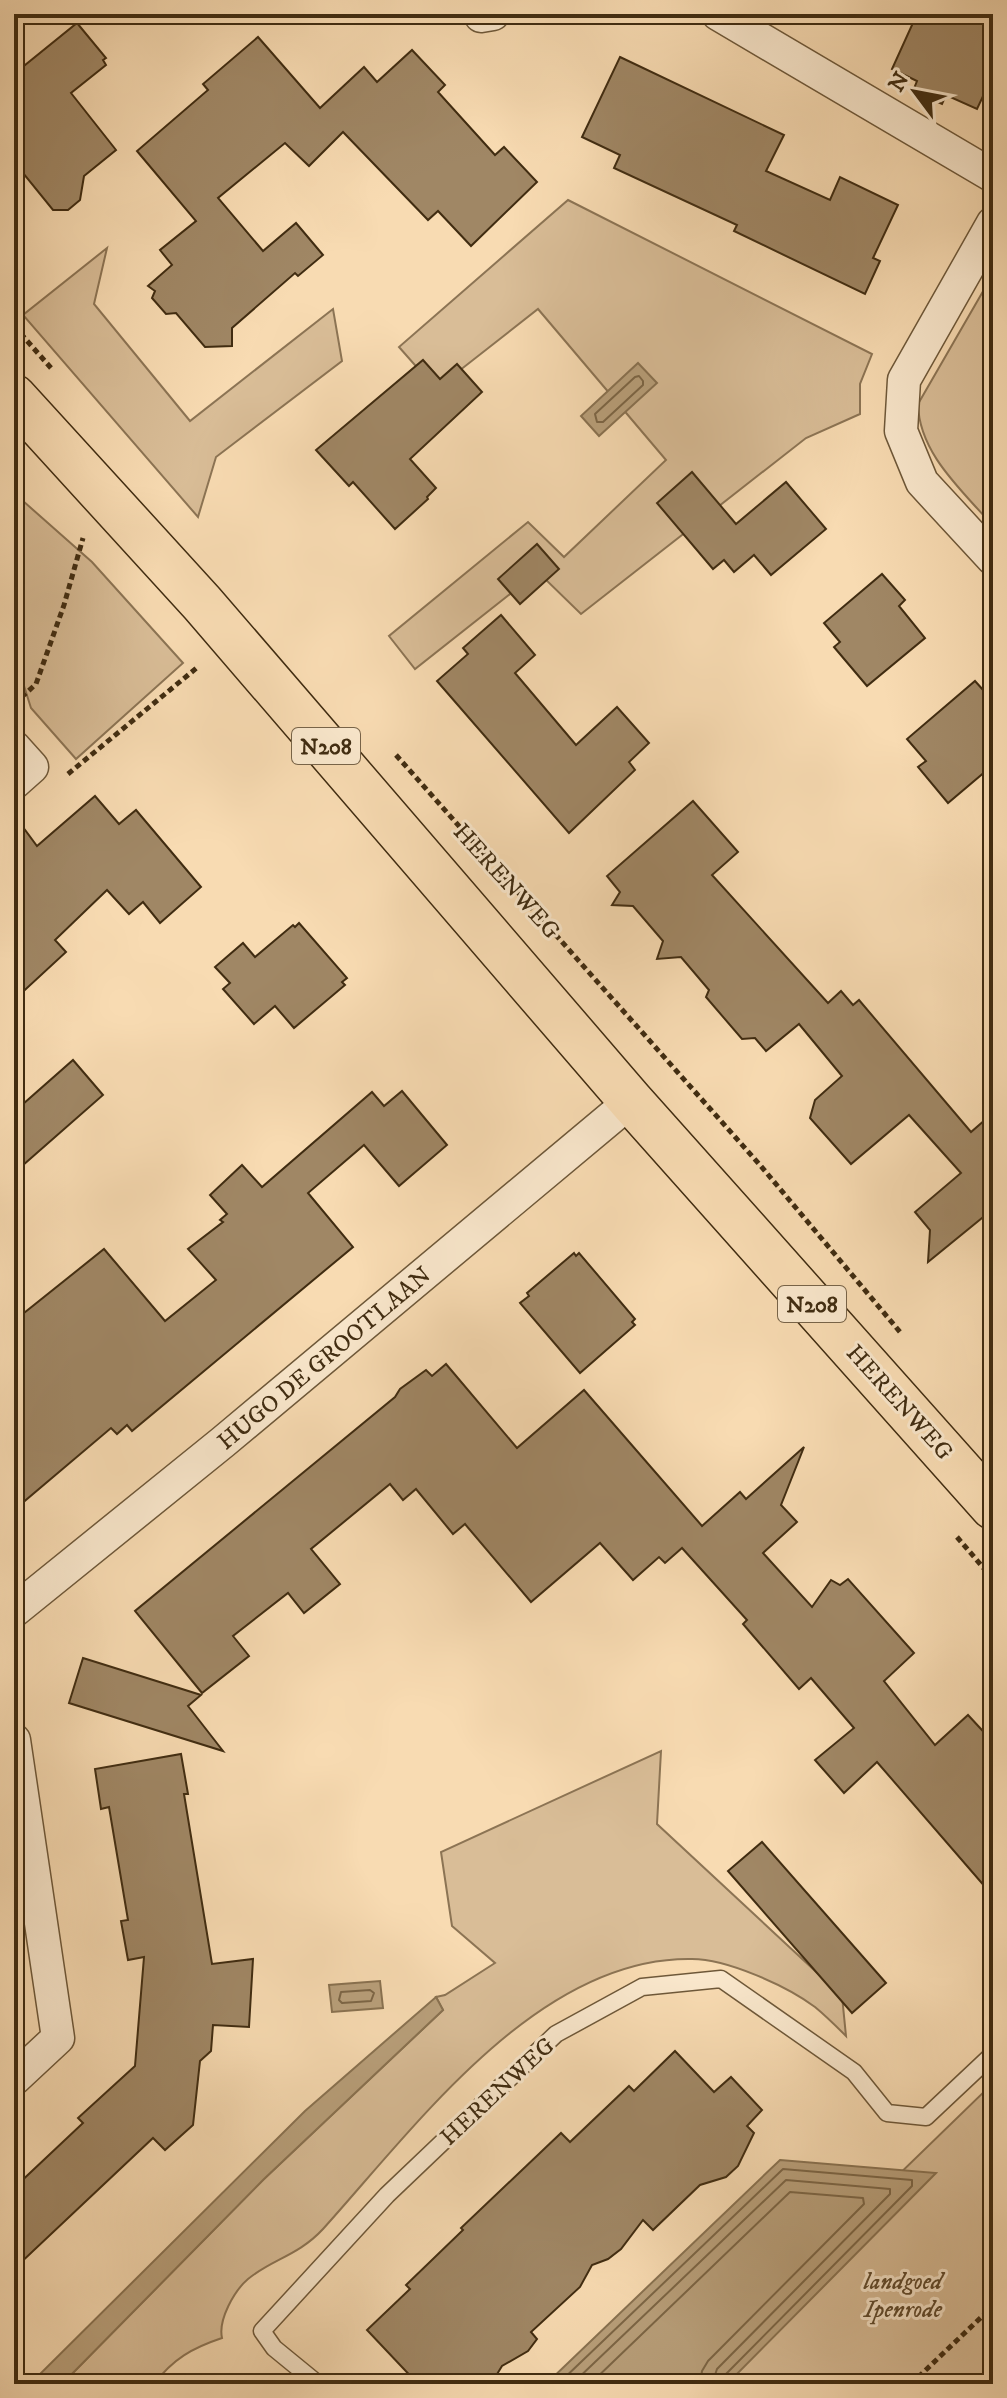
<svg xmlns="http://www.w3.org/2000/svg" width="1007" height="2398" font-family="'IM FELL DW Pica',serif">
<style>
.green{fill:#d9bd97;stroke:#8c7454;stroke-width:2}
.water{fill:#b9a07b;stroke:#897251;stroke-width:2}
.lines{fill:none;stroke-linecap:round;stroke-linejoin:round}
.shore{stroke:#7c6646;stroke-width:2}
.building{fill:#a08765;stroke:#402c11;stroke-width:2}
.service-casing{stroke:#6e5839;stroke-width:19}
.minor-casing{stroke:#6e5839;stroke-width:35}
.primary-casing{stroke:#402c11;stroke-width:47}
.path{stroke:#402c11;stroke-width:5;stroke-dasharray:6 4;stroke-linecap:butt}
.service{stroke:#fae8cd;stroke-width:16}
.minor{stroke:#fae8cd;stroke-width:32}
.primary{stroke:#f8dbb2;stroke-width:44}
.labels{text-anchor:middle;stroke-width:6;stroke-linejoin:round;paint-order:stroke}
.shield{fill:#fae8cd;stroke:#786449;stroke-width:2}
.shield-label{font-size:22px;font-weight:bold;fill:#402c11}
.street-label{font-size:24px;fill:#402c11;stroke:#fae8cd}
.park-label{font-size:24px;font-style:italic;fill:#5f492c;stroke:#fae8cd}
</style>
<rect width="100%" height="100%" fill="#f8dbb2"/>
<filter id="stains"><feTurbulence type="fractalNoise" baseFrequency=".0025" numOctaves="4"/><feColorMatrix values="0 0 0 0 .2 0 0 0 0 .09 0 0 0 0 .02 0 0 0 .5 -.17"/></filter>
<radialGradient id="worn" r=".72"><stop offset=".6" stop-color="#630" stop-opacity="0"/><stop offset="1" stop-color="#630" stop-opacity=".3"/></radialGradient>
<g class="green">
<path d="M568 200 872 354 860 384V414L806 438 581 614 538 572 415 669 389 636 528 522 564 557 666 460 538 309 436 389 399 347Z"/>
<path d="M107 248 94 304 190 421 333 309 342 361 216 457 198 517 23 315Z"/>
<path d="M993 274V526C963 491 919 454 918 404Z"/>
<path d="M14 493 92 562 183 663 76 759 31 708 24 686 14 674Z"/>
<path d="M661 1751 657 1824 842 1996 846 2036C836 2026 826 2016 815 2007 787 1986 727 1959 692 1959 539 1956 416 2126 323 2229 298 2256 272 2259 248 2279 234 2291 218 2320 222 2338 192 2348 173 2359 154 2384H62L264 2179 443 2010 436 1997 445 1995 495 1963 452 1926 441 1852Z"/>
<path d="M993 2083V2384H683Z"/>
</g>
<g class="water">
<path d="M638 363 657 383 599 436 581 416Z"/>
<path d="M380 1981 383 2008 332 2012 329 1985Z"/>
<path d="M436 1997 443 2010 264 2179 62 2384H30L305 2111Z"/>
<path d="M780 2160 936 2173 727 2384H546Z"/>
</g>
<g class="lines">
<g class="shore">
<path d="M639 376 643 381V385L603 422H597L595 414 635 377Z"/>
<path d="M370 1990 374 1993 371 2001 342 2003 339 2000 341 1992Z"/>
<path d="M558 2384 783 2169 912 2180V2186L725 2375 722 2384"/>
<path d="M572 2384 786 2180 890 2189V2194L717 2369 712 2384"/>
<path d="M590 2384 790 2192 863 2198 864 2204 708 2361 702 2371 700 2384"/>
</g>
</g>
<g class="building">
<path d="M917 14H993V75L977 109 946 95 942 104 913 91 917 81 892 69Z"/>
<path d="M77 23 106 58 103 60 106 65 71 93 116 150 84 176 80 200 68 210H53L14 162V74Z"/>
<path d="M258 37 320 108 364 67 377 82 412 50 445 85 438 92 495 155 504 147 537 182 471 246 438 211 428 220 343 132 309 166 285 143 218 198 263 251 296 223 323 255 298 276 295 273 232 328V346L205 347 176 313 166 314 152 298 155 291 148 286 172 265 160 250 196 221 137 151 208 90 203 84Z"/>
<path d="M620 57 784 135 766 171 830 200 840 177 898 205 873 258 880 261 865 294 734 231 737 225 614 168 620 155 582 137Z"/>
<path d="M423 360 440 379 457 364 482 392 410 459 436 488 427 497 428 499 395 529 353 482 349 486 316 450Z"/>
<path d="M692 472 736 524 786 482 826 529 771 575 754 555 734 572 724 560 713 569 657 503Z"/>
<path d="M537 544 559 569 520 604 498 579Z"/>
<path d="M882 574 905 600 899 606 925 638 867 686 834 647 840 642 824 623Z"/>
<path d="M501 615 535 655 515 673 576 745 617 707 649 743 629 762 635 770 569 833 437 681 468 654 463 648Z"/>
<path d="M975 681 993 701V765L948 803 918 767 926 761 907 739Z"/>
<path d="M95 796 119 824 136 810 201 887 160 923 143 902 129 914 107 890 55 940 66 952 14 1000V815L37 846Z"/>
<path d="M693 801 738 852 712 875 828 1003 841 991 853 1005 859 1000 971 1132 993 1113V1209L928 1262 930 1230 915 1212 961 1173 909 1115 851 1164 810 1118 815 1100 842 1076 799 1024 766 1051 755 1038 742 1039 706 997 709 990 681 957 657 959 663 941 633 906 612 905 620 892 607 876Z"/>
<path d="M299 923 347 978 342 982 345 985 294 1028 275 1006 254 1024 223 989 230 983 215 967 243 943 255 957 293 925 295 927Z"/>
<path d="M73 1060 103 1095 14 1173V1112Z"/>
<path d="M402 1091 447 1145 399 1186 364 1145 308 1193 353 1247 132 1431 127 1425 117 1434 111 1428 14 1510V1321L104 1249 165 1321 216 1280 188 1249 223 1222 220 1220 227 1214 210 1195 242 1165 262 1187 372 1092 384 1106Z"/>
<path d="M574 1253 576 1256 579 1253 635 1319 632 1322 635 1325 580 1373 520 1303 529 1296 527 1293Z"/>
<path d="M446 1364 517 1448 584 1390 702 1526 740 1492 746 1499 804 1447 781 1505 797 1522 763 1553 812 1607 831 1580 840 1585 848 1579 914 1653 884 1681 935 1745 968 1715 993 1742V1896L877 1762 844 1793 815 1760 854 1728 811 1678 799 1689 743 1624 747 1620 682 1548 665 1563 659 1557 633 1580 600 1543 531 1602 465 1524 453 1534 416 1489 403 1500 390 1484 311 1549 340 1584 304 1613 288 1593 233 1636 249 1656 202 1693 135 1611 395 1397 400 1389 426 1370 432 1376Z"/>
<path d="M83 1658 201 1695 188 1706 223 1751 69 1703Z"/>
<path d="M181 1754 188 1794H184L212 1964 253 1959 249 2027 213 2025 211 2051 200 2061 193 2125 165 2150 153 2138 14 2269V2188L83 2123 78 2118 135 2066 144 1957 128 1960 121 1921 128 1920 109 1807 101 1809 95 1769Z"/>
<path d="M762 1842 886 1983 852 2013 728 1871Z"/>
<path d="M675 2051 714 2092 731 2077 762 2110 747 2126 754 2133 738 2166 726 2177 700 2185 653 2230 643 2220 621 2249 608 2259 592 2265 580 2287 531 2332 537 2339 528 2351 502 2366 491 2384H418L367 2330 410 2289 406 2285 463 2230 461 2228 561 2133 570 2142 629 2086 634 2091Z"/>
</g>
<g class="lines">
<defs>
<path id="service" d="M318 2384 274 2348 262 2331 387 2195 556 2034 642 1987 721 1979 854 2072 887 2113 926 2117 993 2054"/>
<g id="minor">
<path d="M718 14 993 176"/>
<path d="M481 16 493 14"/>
<path d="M993 223 904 380 901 431 922 482 993 559"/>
<path d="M14 747 32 767 14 783"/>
<path d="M14 1611 223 1442 631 1101"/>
<path d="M14 1740 58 2038 14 2079"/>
</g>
<path id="primary" d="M14 397 202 603 631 1101 993 1507"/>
</defs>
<use href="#service" class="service-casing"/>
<use href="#minor" class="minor-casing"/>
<use href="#primary" class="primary-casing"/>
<g class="path">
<path d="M14 326 51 368"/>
<path d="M14 704 36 684 64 605 83 538"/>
<path d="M396 755 760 1165 900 1332"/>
<path d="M68 774 199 666"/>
<path d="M957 1537 993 1579"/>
<path d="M911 2384 993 2306"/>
</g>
<use href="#service" class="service"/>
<use href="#minor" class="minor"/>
<use href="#primary" class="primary"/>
</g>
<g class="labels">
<g class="shield">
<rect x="292" y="728" width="68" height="36" rx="6"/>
<rect x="778" y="1286" width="68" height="36" rx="6"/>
</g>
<g class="shield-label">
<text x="326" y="754">N208</text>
<text x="812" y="1312">N208</text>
</g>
<g class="street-label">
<text transform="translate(507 881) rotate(48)" y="8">HERENWEG</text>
<text transform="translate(324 1358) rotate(-40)" y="8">HUGO DE GROOTLAAN</text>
<text transform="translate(900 1402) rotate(48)" y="8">HERENWEG</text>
<text transform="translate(497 2091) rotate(-43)" y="8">HERENWEG</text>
</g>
<g class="park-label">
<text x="903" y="2289">landgoed<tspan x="903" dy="28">Ipenrode</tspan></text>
</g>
</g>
<rect width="1007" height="2398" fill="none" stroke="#f8dbb2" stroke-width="48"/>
<rect x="16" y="16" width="975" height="2366" fill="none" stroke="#402c11" stroke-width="4"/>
<rect x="24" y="24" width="959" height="2350" fill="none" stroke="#402c11" stroke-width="2"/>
<g transform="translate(915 92) rotate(302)" stroke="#fae8cd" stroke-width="6" paint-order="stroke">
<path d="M0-6L14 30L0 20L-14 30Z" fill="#402c11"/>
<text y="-12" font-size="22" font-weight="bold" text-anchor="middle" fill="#402c11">N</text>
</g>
<rect width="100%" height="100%" filter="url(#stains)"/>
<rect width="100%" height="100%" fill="url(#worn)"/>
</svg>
